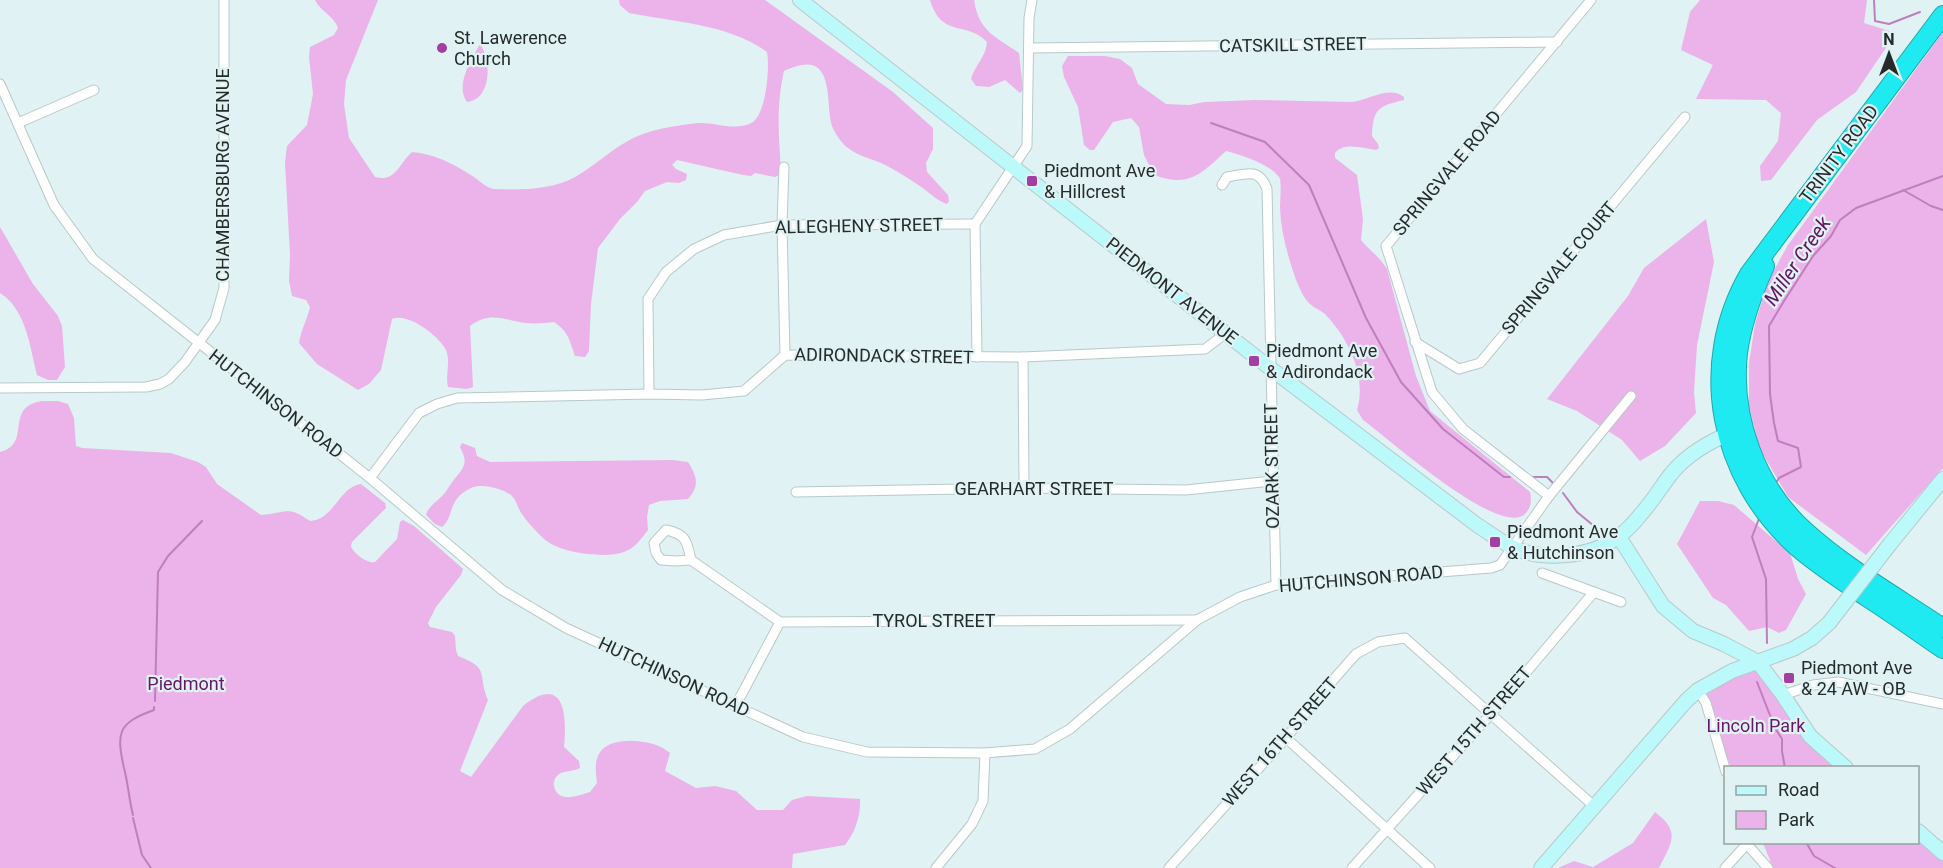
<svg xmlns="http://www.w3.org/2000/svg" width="1943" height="868" font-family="Roboto,sans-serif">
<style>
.green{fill:#ebb3e9}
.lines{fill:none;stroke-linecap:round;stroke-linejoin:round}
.stream{stroke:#bf7ebd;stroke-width:2}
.street-casing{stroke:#b8c9ca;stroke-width:11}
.secondary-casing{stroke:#b8c9ca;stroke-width:16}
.highway-casing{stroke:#21a7ac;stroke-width:20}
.street{stroke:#fff;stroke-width:9}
.secondary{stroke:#bcf9fb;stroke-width:14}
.highway{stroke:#20eaf1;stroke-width:18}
.secondary-bridge-casing{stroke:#b8c9ca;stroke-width:16;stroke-linecap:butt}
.secondary-bridge{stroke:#bcf9fb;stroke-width:14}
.poi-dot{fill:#a33ea4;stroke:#e0f2f3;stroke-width:2}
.labels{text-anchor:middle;stroke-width:4.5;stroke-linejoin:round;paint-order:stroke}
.poi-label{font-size:18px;fill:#242b2b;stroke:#e0f2f3;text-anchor:start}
.street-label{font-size:18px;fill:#242b2b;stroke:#e0f2f3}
.park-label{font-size:18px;fill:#661767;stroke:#e0f2f3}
.water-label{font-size:20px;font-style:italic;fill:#631364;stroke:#e0f2f3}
</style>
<rect width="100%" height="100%" fill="#e0f2f3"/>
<g class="green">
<path d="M315 0H378L346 80 344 104 349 138 375 177C396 183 399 163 412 152 434 154 452 163 471 175 478 179 486 188 494 189 519 190 552 190 575 177 600 163 620 140 649 132 665 127 682 125 698 123 715 122 737 132 753 122 766 113 770 68 767 52 729 24 674 22 629 13L620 5 619 0H765L893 92 933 128V149L926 163 927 172 948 195 949 201 947 204C938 201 932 195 924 189 913 181 894 169 881 163 870 158 858 156 848 148 841 143 835 133 832 126 827 110 831 81 819 69 809 60 794 67 784 71 779 92 778 115 779 137 779 150 782 162 779 175L775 177 755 173 751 176 743 175 677 160 672 165 676 169 687 174 686 180 679 183 667 182 645 191 637 202 620 219 598 248 591 304 589 351 585 357 575 356C570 341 568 331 554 322 545 323 535 324 525 323 504 320 490 311 470 326L473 387 467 389 448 387C445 375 451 362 446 350 439 336 408 312 392 319L381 370 369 384 358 390 317 364 299 343C301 330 307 320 310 307L306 300 292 296 289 281 290 255 285 162 287 146 307 125 313 94 309 57 310 47 334 35 338 28C334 16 321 12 315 0Z"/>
<path d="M930 0H974C979 32 995 36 1019 53L1023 90 1020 93 1005 80 989 87 976 86 971 79C975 65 986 57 987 42 966 20 942 39 930 0Z"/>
<path d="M1700 0H1867L1864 23 1896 33 1856 92 1817 120 1771 180 1761 181 1760 166 1778 141 1781 113 1766 100 1696 99 1713 65 1681 50 1690 12Z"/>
<path d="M1943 32V468L1866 555 1788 497 1760 449 1749 407V363L1755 324 1768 281 1788 245Z"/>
<path d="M480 44C491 58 493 99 467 102 455 85 471 60 480 44Z"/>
<path d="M1068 56H1105L1120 59 1132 68 1138 84 1166 104 1189 105 1205 102 1254 100 1352 102C1368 100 1390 85 1404 97V100C1378 106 1373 109 1372 136L1378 144 1379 148 1376 150C1362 148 1344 142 1335 153V158L1357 175 1363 219 1361 240C1370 251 1380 257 1387 269L1416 376 1430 411 1530 492C1532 500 1531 508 1525 514 1499 538 1387 437 1363 420L1357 410C1367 377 1349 339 1325 314 1320 310 1314 308 1310 304 1304 299 1299 287 1296 280 1288 257 1281 233 1280 208 1280 202 1282 180 1279 177 1270 164 1241 155 1226 151 1201 174 1189 188 1154 175L1144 155 1139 127 1131 118 1113 122 1094 150H1090L1084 145 1078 107 1064 77 1062 66Z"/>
<path d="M1706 219 1714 262 1697 345 1694 392 1696 413 1665 446 1640 461 1622 440 1577 411 1547 399 1628 296 1644 268Z"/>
<path d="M0 227 33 284 58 316 62 326 65 367 57 380H48L37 375C30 347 26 309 0 293Z"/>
<path d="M42 401H58L68 404 74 418 76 446 82 448 171 453 198 462 206 467 217 484 261 515C287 513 287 505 310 521 334 520 339 487 361 484L385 503 386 508 352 542 351 546C353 553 367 564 375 562L397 539 400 522 403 520 414 526 461 567 463 569 461 575 436 607 428 623 430 627 452 632 455 636 456 650 458 656C491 669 477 673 488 700L460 771 471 777 523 706C565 673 567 716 564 747L579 761 580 768C574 771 567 771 561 773 549 779 553 796 566 797 573 798 583 794 590 792L597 783C596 773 594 763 599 754 609 734 656 739 670 753L665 771 696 788 715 786 736 791 757 810H783L792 800 807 796 860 799C861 815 855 833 845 845L793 854 792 868H0V452C33 444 3 407 42 401Z"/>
<path d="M462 443 475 448 477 456 490 462 673 460 688 462C697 476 700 486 688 499L660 501 649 505 647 517 648 530C641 539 635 548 624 552 604 559 560 553 544 539 536 531 526 521 520 511 517 505 516 500 511 495 501 488 482 483 471 488 447 499 455 516 442 527L435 524 426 515C428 507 436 502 442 496 447 491 449 486 453 481 464 467 469 464 460 447Z"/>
<path d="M1700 501H1718L1734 505 1790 553 1798 579 1806 594 1786 630 1779 633 1767 627 1749 631 1726 605 1713 598 1677 544Z"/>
<path d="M1758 662 1810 736 1846 767H1731L1698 690Z"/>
<path d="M1655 812C1681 832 1672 842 1659 868H1558L1574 861 1593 867 1633 843Z"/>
<path d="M1918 831 1943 853V868H1773L1763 843 1918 842Z"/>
</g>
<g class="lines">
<g class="stream">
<path d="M1874 0 1875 21 1889 24 1920 12"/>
<path d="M1211 123 1265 142 1309 185 1366 318 1401 382 1443 429 1504 477H1510"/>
<path d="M1903 190 1931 206 1943 210"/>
<path d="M1531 477H1547L1553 483"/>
<path d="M1775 484 1779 478 1801 467 1798 448 1778 441 1774 423 1770 394 1769 326 1784 301 1813 256 1831 236 1840 220 1856 208 1943 176"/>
<path d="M1563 493 1577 512 1594 526"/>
<path d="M1760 516 1752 537 1766 579 1767 643"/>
<path d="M1757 682 1775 728 1782 739V751L1785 768"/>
<path d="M155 701 158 572 168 556 202 521"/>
<path d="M133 815C129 799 128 783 124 768 116 732 118 723 154 710V707"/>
<path d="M133 818 142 855 151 868"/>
<path d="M1806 842 1814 856 1835 868"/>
</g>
<defs>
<g id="street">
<path d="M1029 48 1557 42"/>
<path d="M0 84 54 205 93 259 370 478 502 590 566 628 803 737 867 752 985 753 1035 749 1070 729 1197 620 1240 597 1276 585 1491 568 1500 565 1549 496 1631 396"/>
<path d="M18 123 94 90"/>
<path d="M784 167 782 225 785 355"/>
<path d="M1222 185 1227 177C1246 174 1259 167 1267 189L1276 585"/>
<path d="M1415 342 1459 369 1480 363 1685 117"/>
<path d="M977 357 975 224 1027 146 1029 18 1032 0"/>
<path d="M1023 357 1024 488"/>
<path d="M0 388 146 387 160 384 169 379 185 362 215 320 224 288V0"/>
<path d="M649 394 648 299 666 272 694 249 724 235 782 225 975 224"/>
<path d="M370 478 419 413 437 404 457 398 649 394 702 395 744 391 785 355 1023 357 1205 349 1226 333"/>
<path d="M796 492 1024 488 1186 490 1272 481"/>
<path d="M1549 496 1463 429 1432 392 1386 246 1591 0"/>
<path d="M691 560C687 541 686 534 666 530L654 543 656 553 661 560 675 561 691 560 780 622 1197 620"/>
<path d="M1542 573 1621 602"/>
<path d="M1698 690 1706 703 1726 772"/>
<path d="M1783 695 1813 685 1838 682 1943 704"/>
<path d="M736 705 780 622"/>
<path d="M1286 738 1430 868"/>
<path d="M1745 842 1768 868"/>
<path d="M936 868 972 824 983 801 985 753"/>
<path d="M1169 868 1286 738 1319 696 1356 654 1378 642 1405 638 1595 807"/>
<path d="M1352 868 1490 715 1594 592"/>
<path d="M1725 868 1746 845"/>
</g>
<g id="secondary">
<path d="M800 0 1270 368 1477 525C1488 532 1500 541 1512 547 1543 562 1591 557 1618 537 1626 531 1635 522 1641 514 1652 502 1661 487 1671 474 1688 453 1712 440 1736 431"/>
<path d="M1619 537 1663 606 1693 631 1724 644 1758 662 1783 695 1810 736 1846 768"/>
<path d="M1890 544 1943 479"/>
<path d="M1918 831 1943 853"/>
<path d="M1541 868 1686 701 1698 690 1732 671 1793 649 1812 638 1829 623"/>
</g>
<g id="highway">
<path d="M1943 15 1749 274C1696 366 1719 477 1797 547 1819 566 1844 582 1868 598 1893 614 1918 632 1943 649"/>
<path d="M1765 266C1753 293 1742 323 1738 353 1731 417 1756 487 1805 531 1846 568 1897 597 1943 628"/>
</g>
</defs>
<use href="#street" class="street-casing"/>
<use href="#secondary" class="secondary-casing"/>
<use href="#highway" class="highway-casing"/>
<use href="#street" class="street"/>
<use href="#secondary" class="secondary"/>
<use href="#highway" class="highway"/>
<defs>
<path id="secondary-bridge" d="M1829 623 1890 544"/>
</defs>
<use href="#secondary-bridge" class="secondary-bridge-casing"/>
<use href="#secondary-bridge" class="secondary-bridge"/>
</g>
<g class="poi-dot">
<circle cx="442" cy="48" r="6"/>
<rect x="1026" y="175" width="12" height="12" rx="3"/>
<rect x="1248" y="355" width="12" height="12" rx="3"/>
<rect x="1489" y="536" width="12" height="12" rx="3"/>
<rect x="1783" y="672" width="12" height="12" rx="3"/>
</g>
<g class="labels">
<g class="poi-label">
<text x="454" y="44">St. Lawerence<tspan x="454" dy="21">Church</tspan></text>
<text x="1044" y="177">Piedmont Ave<tspan x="1044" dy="21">&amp; Hillcrest</tspan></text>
<text x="1266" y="357">Piedmont Ave<tspan x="1266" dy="21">&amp; Adirondack</tspan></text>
<text x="1507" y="538">Piedmont Ave<tspan x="1507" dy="21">&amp; Hutchinson</tspan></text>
<text x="1801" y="674">Piedmont Ave<tspan x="1801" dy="21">&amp; 24 AW - OB</tspan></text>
</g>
<g class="street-label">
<text transform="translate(1293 45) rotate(-1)" y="6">CATSKILL STREET</text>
<text transform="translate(1839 154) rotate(-53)" y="6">TRINITY ROAD</text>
<text transform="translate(1447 173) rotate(-50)" y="6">SPRINGVALE ROAD</text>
<text transform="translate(223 175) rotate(-90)" y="6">CHAMBERSBURG AVENUE</text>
<text transform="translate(859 226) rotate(-1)" y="6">ALLEGHENY STREET</text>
<text transform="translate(1559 268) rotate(-50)" y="6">SPRINGVALE COURT</text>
<text transform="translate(1172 291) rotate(38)" y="6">PIEDMONT AVENUE</text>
<text transform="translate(884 356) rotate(1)" y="6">ADIRONDACK STREET</text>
<text transform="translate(276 404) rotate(38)" y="6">HUTCHINSON ROAD</text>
<text transform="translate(1272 466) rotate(-91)" y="6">OZARK STREET</text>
<text x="1034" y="495">GEARHART STREET</text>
<text transform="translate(1361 579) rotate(-5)" y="6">HUTCHINSON ROAD</text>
<text x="934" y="627">TYROL STREET</text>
<text transform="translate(674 677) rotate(25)" y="6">HUTCHINSON ROAD</text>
<text transform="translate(1474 731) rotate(-49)" y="6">WEST 15TH STREET</text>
<text transform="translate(1280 742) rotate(-49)" y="6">WEST 16TH STREET</text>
</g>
<g class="park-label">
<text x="186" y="690">Piedmont</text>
<text x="1756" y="732">Lincoln Park</text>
</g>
<g class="water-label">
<text transform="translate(1797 261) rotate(-56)" y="7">Miller Creek</text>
</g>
</g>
<rect x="1724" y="766" width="195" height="78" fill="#e0f2f3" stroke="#95a2a3" stroke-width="1.5"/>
<rect x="1736" y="786" width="30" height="9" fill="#bcf9fb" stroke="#95a2a3" stroke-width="1.5"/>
<text x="1778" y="796" font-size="18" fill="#242b2b">Road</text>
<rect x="1736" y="811" width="30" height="18" fill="#ebb3e9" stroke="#95a2a3" stroke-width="1.5"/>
<text x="1778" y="826" font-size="18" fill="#242b2b">Park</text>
<g transform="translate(1889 54)" stroke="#e0f2f3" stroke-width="4.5" paint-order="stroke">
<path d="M0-4.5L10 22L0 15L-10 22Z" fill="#242b2b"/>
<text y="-9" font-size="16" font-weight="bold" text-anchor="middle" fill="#242b2b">N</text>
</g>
</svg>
